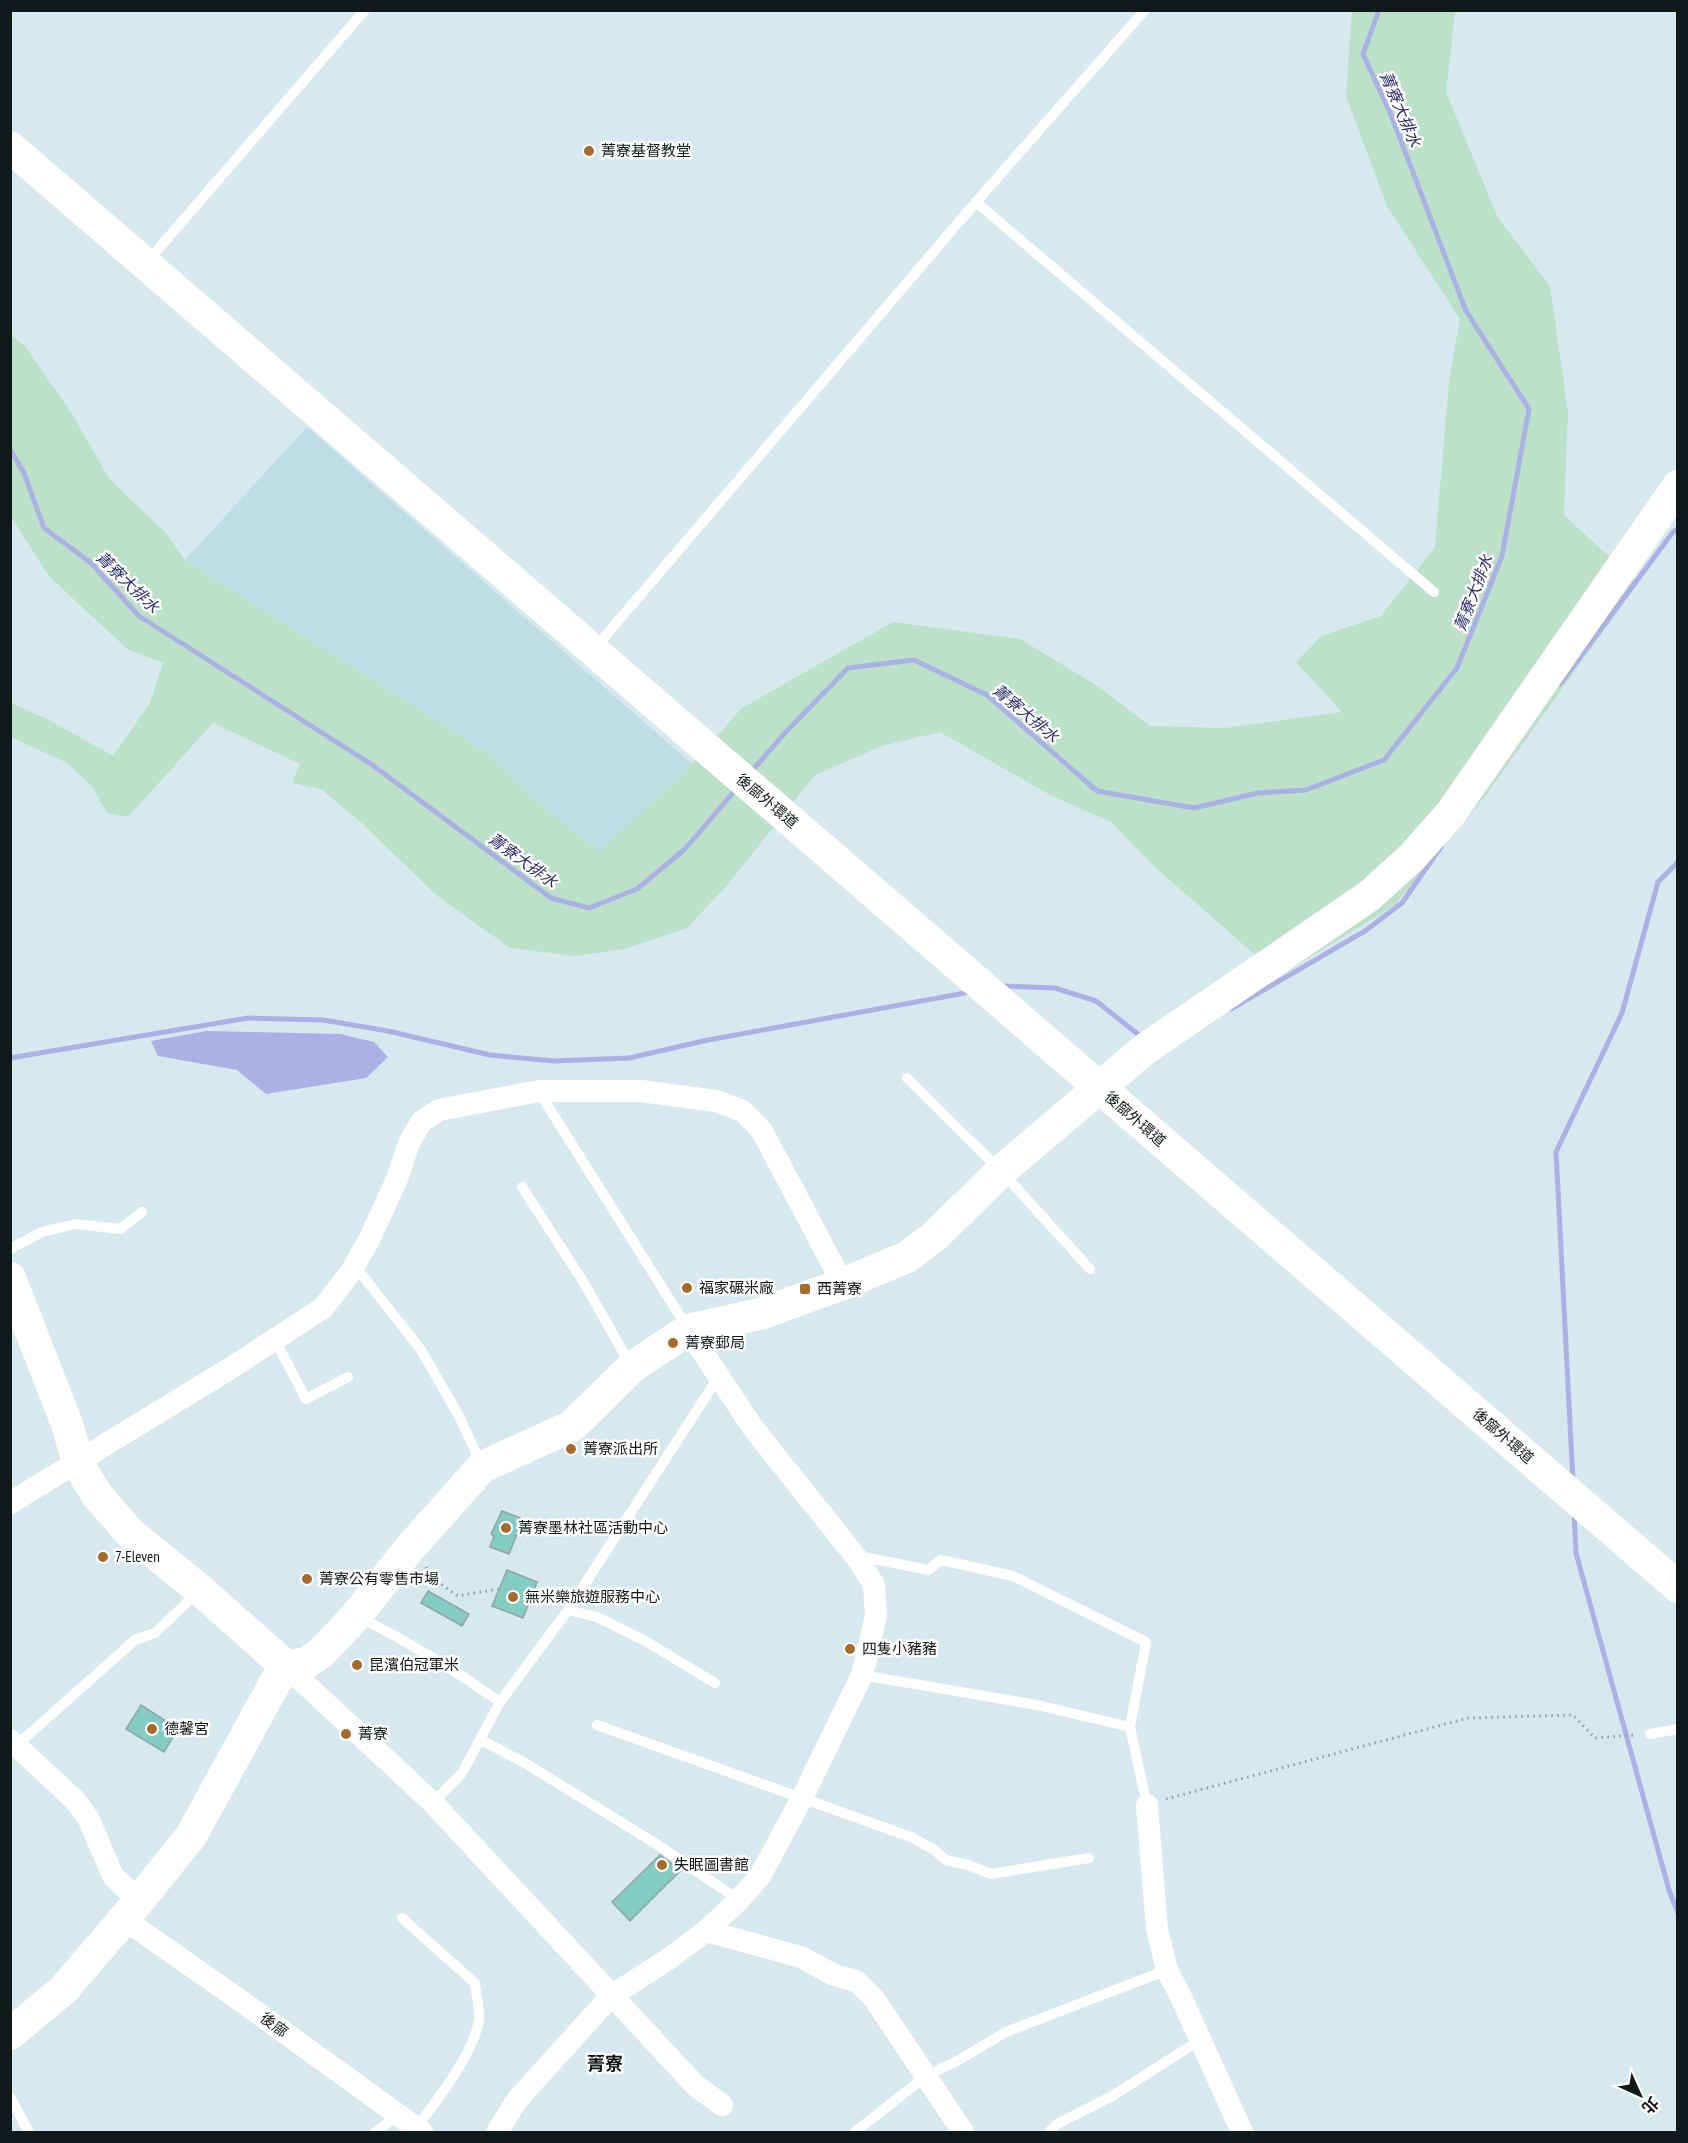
<svg xmlns="http://www.w3.org/2000/svg" width="1688" height="2143" font-family="'PT Sans Narrow','Noto Sans TC',sans-serif">
<style>
.built{fill:#c0dde6}
.green{fill:#bce1c8}
.water{fill:#abb1e5}
.lines{fill:none;stroke-linecap:round;stroke-linejoin:round}
.stream{stroke:#abb1e5;stroke-width:5}
.building{fill:#82ccc3;stroke:#92a5a3;stroke-width:1.5}
.path{stroke:#8d9da1;stroke-width:3;stroke-dasharray:1.5 4.5;stroke-linecap:butt}
.lane{stroke:#fff;stroke-width:10}
.street{stroke:#fff;stroke-width:22}
.secondary{stroke:#fff;stroke-width:32}
.poi-dot{fill:#a66a2c;stroke:#fff;stroke-width:2}
.labels{text-anchor:middle;stroke-width:5;stroke-linejoin:round;paint-order:stroke}
.poi-label{font-size:15px;fill:#11181a;stroke:#fff;text-anchor:start}
.street-label{font-size:15px;fill:#11181a;stroke:#fff}
.water-label{font-size:16px;font-style:italic;fill:#2e2d6b;stroke:#fff}
.quarter-label{font-size:18px;font-weight:bold;fill:#11181a;stroke:#fff}
</style>
<rect width="100%" height="100%" fill="#d5e9ef"/>
<path class="built" d="M307 427 692 764 599 853 545 808 492 756 185 560Z"/>
<path class="green" d="M1352 11H1455L1446 92 1498 218 1550 286 1568 413 1564 515 1638 583 1486 795 1395 905 1279 976 1155 867 1111 822 1050 795 940 732 882 746 815 775 729 883 687 928 624 949 575 956 510 948 436 895 363 824 321 789 292 783 300 764 213 723 128 817 107 813 92 786 67 763 11 737V703L49 720 113 756 150 703 163 663 127 649 48 575 11 516 10 335 25 346 72 414 110 480 166 533 185 560 492 756 545 808 599 852 692 764 742 708 893 622 1020 639 1096 685 1150 726 1225 728 1342 712 1296 662 1321 636 1381 616 1435 547 1449 381 1460 319 1387 206 1346 96Z"/>
<path class="water" d="M207 1031 340 1034 374 1042 388 1057 366 1078 266 1094 237 1070 158 1056 151 1041Z"/>
<g class="lines">
<g class="stream">
<path d="M10 449 24 473 44 528 91 563 139 616 371 764 551 898 589 908 637 889 685 849 737 788"/>
<path d="M1560 684 1673 532 1678 529"/>
<path d="M751 772 784 734 848 668 914 660 987 695 1097 791 1194 808 1258 793 1306 790 1384 760 1457 668 1502 556 1529 409 1466 311 1391 115 1363 54 1379 10"/>
<path d="M1005 986 1055 988 1096 1001 1139 1035"/>
<path d="M1231 1009 1365 931 1402 903 1441 847"/>
<path d="M10 1058 248 1018 323 1020 388 1031 490 1055 554 1061 629 1058 708 1040 965 993"/>
<path d="M1573 1482 1556 1152 1622 1013 1658 882 1678 862"/>
<path d="M1574 1512 1576 1553 1669 1890 1678 1913"/>
</g>
</g>
<g class="building">
<path d="M502 1511 523 1519 509 1554 490 1547 494 1536 491 1534Z"/>
<path d="M507 1570 537 1582 523 1618 492 1606Z"/>
<path d="M428 1591 469 1614 462 1626 421 1603Z"/>
<path d="M141 1705 178 1729 164 1752 126 1729Z"/>
<path d="M660 1855 681 1870 630 1921 612 1902Z"/>
</g>
<g class="lines">
<g class="path">
<path d="M426 1567 432 1578 458 1596 499 1589"/>
<path d="M1166 1799 1468 1718 1573 1715 1595 1738 1637 1735"/>
</g>
<g class="lane">
<path d="M976 202 1434 592"/>
<path d="M147 262 365 10"/>
<path d="M595 648 976 202 1145 10"/>
<path d="M907 1078 1001 1171 1090 1269"/>
<path d="M539 1092 687 1327"/>
<path d="M522 1187 584 1283 630 1364"/>
<path d="M10 1249 42 1232 76 1224 120 1229 142 1212"/>
<path d="M352 1270 363 1276 421 1350 459 1416 482 1466"/>
<path d="M275 1340 306 1399 348 1377"/>
<path d="M860 1562 869 1558 928 1570 941 1560 1013 1576 1146 1642 1130 1727 1147 1805"/>
<path d="M568 1610 597 1617 647 1642 715 1683"/>
<path d="M359 1617C409 1642 455 1670 500 1702"/>
<path d="M862 1675 1037 1705 1130 1727"/>
<path d="M597 1725 911 1837 933 1849 946 1860 968 1865 991 1874 1089 1858"/>
<path d="M1650 1734 1678 1729"/>
<path d="M481 1740 525 1763 658 1845 739 1900"/>
<path d="M17 1745 135 1640 155 1633 199 1591"/>
<path d="M433 1803 462 1773 500 1702 568 1610 719 1376"/>
<path d="M402 1918 475 1983C476 1995 480 2009 479 2020 474 2053 436 2102 416 2128"/>
<path d="M10 2097 29 2132"/>
<path d="M375 2132 399 2115"/>
<path d="M855 2132 926 2076 957 2061 1006 2032 1167 1970"/>
<path d="M1049 2132 1057 2124 1114 2095 1200 2040"/>
</g>
<g class="street">
<path d="M10 1503 234 1366 323 1308 352 1270 369 1240 397 1179 409 1143 422 1121 439 1110 539 1091H641L716 1101 743 1111 762 1131 843 1284"/>
<path d="M287 1667 433 1803 696 2086 722 2105"/>
<path d="M10 1740 76 1801 89 1820 113 1876 138 1900"/>
<path d="M1147 1805 1157 1929 1167 1970 1181 1997 1242 2132"/>
<path d="M124 1919 241 2001 422 2132"/>
<path d="M706 1931 801 1957 834 1975 856 1981 875 2000 963 2132"/>
<path d="M497 2132 517 2100 611 1996 667 1960 706 1931 739 1900 760 1876 802 1798 862 1675 876 1616 874 1585 860 1562 753 1428 688 1330"/>
</g>
<g class="secondary">
<path d="M10 147 1678 1587"/>
<path d="M10 1278 67 1424 78 1463 96 1494 130 1533 200 1590 287 1667"/>
<path d="M10 2034 63 1990 124 1919 191 1836 276 1681 287 1667 306 1663 321 1653 356 1616 409 1549 482 1467 572 1426 632 1367 688 1330 763 1313 843 1284 907 1257 936 1235 1001 1171 1145 1049 1369 896 1412 857 1451 813 1678 486"/>
</g>
</g>
<g class="poi-dot">
<circle cx="589" cy="151" r="6"/>
<circle cx="687" cy="1288" r="6"/>
<rect x="799" y="1283" width="12" height="12" rx="3"/>
<circle cx="673" cy="1343" r="6"/>
<circle cx="571" cy="1449" r="6"/>
<circle cx="506" cy="1528" r="6"/>
<circle cx="103" cy="1557" r="6"/>
<circle cx="307" cy="1579" r="6"/>
<circle cx="513" cy="1597" r="6"/>
<circle cx="850" cy="1649" r="6"/>
<circle cx="357" cy="1665" r="6"/>
<circle cx="152" cy="1729" r="6"/>
<circle cx="346" cy="1734" r="6"/>
<circle cx="662" cy="1865" r="6"/>
</g>
<g class="labels">
<g class="poi-label">
<text x="601" y="156">菁寮基督教堂</text>
<text x="699" y="1293">福家碾米廠</text>
<text x="817" y="1294">西菁寮</text>
<text x="685" y="1348">菁寮郵局</text>
<text x="583" y="1454">菁寮派出所</text>
<text x="518" y="1533">菁寮墨林社區活動中心</text>
<text x="115" y="1562">7-Eleven</text>
<text x="319" y="1584">菁寮公有零售市場</text>
<text x="525" y="1602">無米樂旅遊服務中心</text>
<text x="862" y="1654">四隻小豬豬</text>
<text x="369" y="1670">昆濱伯冠軍米</text>
<text x="164" y="1734">德馨宮</text>
<text x="358" y="1739">菁寮</text>
<text x="674" y="1870">失眠圖書館</text>
</g>
<g class="street-label">
<text transform="translate(767 801) rotate(40)" y="5">後廍外環道</text>
<text transform="translate(1135 1119) rotate(41)" y="5">後廍外環道</text>
<text transform="translate(1503 1436) rotate(41)" y="5">後廍外環道</text>
<text transform="translate(274 2025) rotate(37)" y="5">後廍</text>
</g>
<g class="water-label">
<text transform="translate(1401 109) rotate(67)" y="6">菁寮大排水</text>
<text transform="translate(128 582) rotate(44)" y="6">菁寮大排水</text>
<text transform="translate(1473 593) rotate(-69)" y="6">菁寮大排水</text>
<text transform="translate(1026 713) rotate(40)" y="6">菁寮大排水</text>
<text transform="translate(523 860) rotate(36)" y="6">菁寮大排水</text>
</g>
<g class="quarter-label">
<text x="605" y="2070">菁寮</text>
</g>
</g>
<rect width="1688" height="2143" fill="none" stroke="#11181a" stroke-width="24"/>
<g transform="translate(1640 2095) rotate(135)" stroke="#ffffff" stroke-width="4.5" paint-order="stroke">
<path d="M0-4.5L10 22L0 15L-10 22Z" fill="#11181a"/>
<text y="-9" font-size="16" font-weight="bold" text-anchor="middle" fill="#11181a">北</text>
</g>
</svg>
